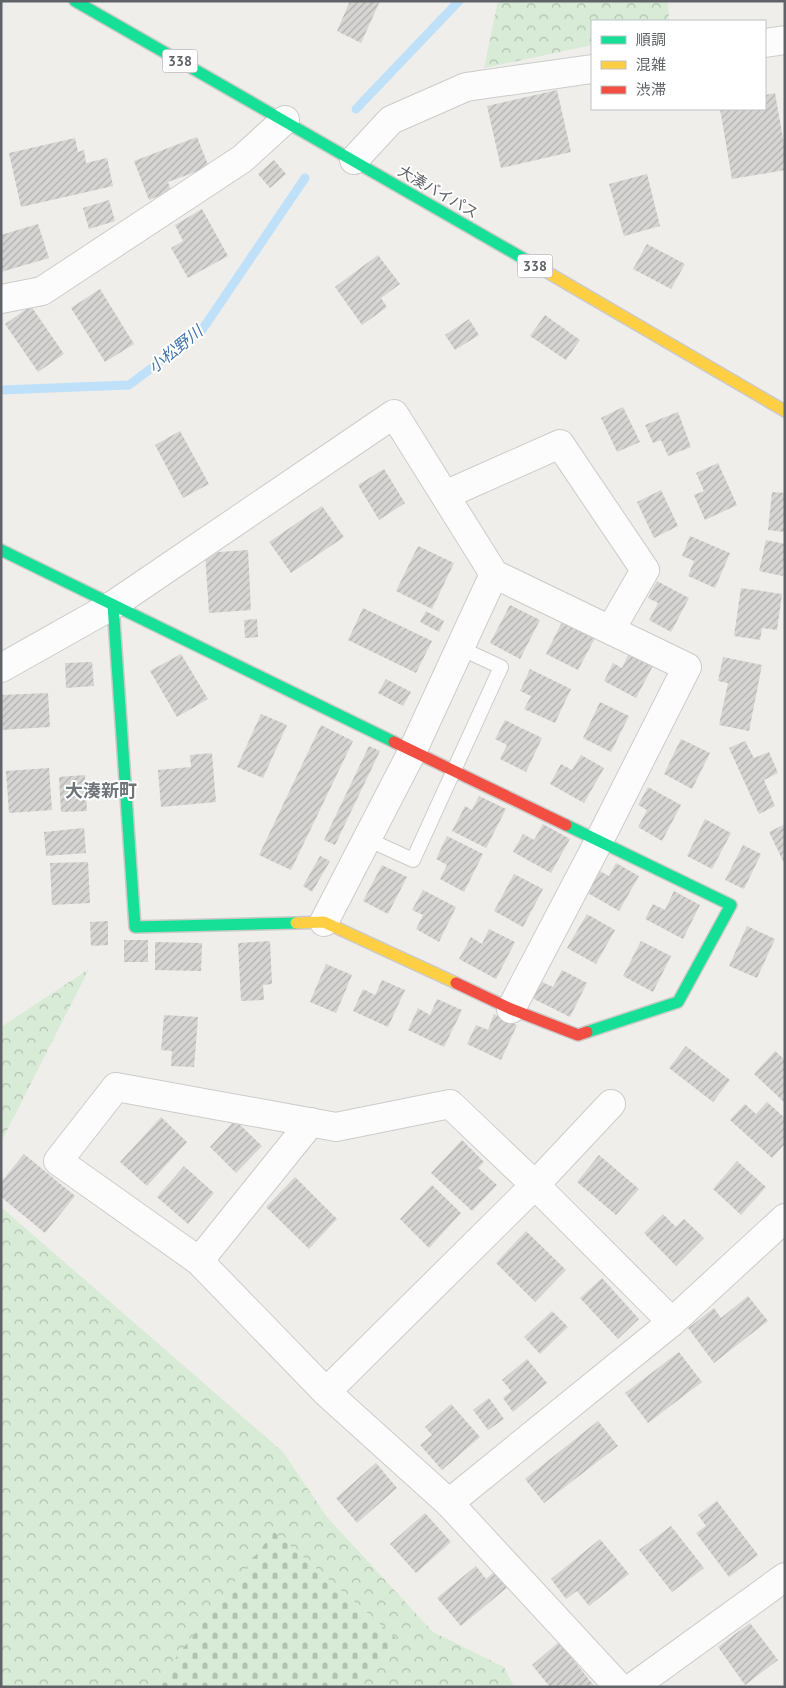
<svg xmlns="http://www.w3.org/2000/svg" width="786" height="1688" font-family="'PT Sans','Noto Sans JP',sans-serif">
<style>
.forest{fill:url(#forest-crowns)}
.cemetery{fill:url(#cemetery-stones)}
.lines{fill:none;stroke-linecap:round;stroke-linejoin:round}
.stream{stroke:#bfe0f9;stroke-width:9}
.building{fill:url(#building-hatch)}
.lane-casing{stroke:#cbcccc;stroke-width:16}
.street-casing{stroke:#cbcccc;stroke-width:30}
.fast-casing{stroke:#cacacb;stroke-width:14}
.slow-casing{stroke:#cacacb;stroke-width:14}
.jam-casing{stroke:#cacacb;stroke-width:14}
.lane{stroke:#fdfcfc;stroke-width:14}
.street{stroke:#fdfcfc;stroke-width:28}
.fast{stroke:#16e098;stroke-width:11}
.slow{stroke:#ffcf43;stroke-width:11}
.jam{stroke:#f24e42;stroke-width:11}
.labels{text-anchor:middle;stroke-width:4;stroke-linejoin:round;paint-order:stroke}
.shield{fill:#fff;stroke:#8f9295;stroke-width:1}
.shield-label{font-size:14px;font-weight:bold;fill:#5f6368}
.street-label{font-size:15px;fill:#5f6368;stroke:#fff}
.water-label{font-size:16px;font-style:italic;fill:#4174aa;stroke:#fff}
.quarter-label{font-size:18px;font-weight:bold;fill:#70757a;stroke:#fff}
</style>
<defs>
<pattern id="forest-crowns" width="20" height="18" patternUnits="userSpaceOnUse" patternTransform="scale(1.25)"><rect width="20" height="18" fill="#d8ebd6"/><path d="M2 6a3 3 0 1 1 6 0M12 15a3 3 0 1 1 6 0" fill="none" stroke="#b2c2b1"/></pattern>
<pattern id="cemetery-stones" width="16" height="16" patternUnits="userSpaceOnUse" patternTransform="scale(1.25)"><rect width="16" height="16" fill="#d8ebd6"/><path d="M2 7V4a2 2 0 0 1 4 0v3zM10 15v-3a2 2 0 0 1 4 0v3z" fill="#b2c2b1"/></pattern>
<pattern id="building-hatch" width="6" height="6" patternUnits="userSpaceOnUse" patternTransform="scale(1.25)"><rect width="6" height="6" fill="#d6d5d3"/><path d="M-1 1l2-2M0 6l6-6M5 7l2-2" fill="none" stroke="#b1b0af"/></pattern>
</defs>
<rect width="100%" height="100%" fill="#efeeea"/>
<g class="forest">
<path d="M498 1H668L669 21H592V45L484 68Z"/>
<path d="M89 969 1 1142V1027Z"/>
<path d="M1 1207 283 1452 327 1517 433 1632 504 1667 514 1687H356L398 1640 274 1532 153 1687H1Z"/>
</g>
<path class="cemetery" d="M274 1532 398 1640 356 1687H153Z"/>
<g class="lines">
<g class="stream">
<path d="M356 109 459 1"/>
<path d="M1 390 129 385 202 330 305 178"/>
</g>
</g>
<g class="building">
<path d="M350 1H380L361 43 337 31Z"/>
<path d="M557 90 571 152 501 168 487 106Z"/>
<path d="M775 93 785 150V170L732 179 720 109H765V95Z"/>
<path d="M197 137 209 167 168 182 171 191 149 200 134 161Z"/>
<path d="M75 138 78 152 84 150 86 163 107 158 113 186 21 207 9 153Z"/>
<path d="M274 160 286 174 270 188 258 174Z"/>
<path d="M647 174 660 226 624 236 609 184Z"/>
<path d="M109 200 115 221 89 229 83 208Z"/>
<path d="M202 209 228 256 188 278 171 248 183 241 175 225Z"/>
<path d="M38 224 49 258 1 272V235Z"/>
<path d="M647 244 685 264 671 289 633 269Z"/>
<path d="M378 255 400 284 381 298 387 307 362 325 335 287Z"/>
<path d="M100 289 134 344 105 362 71 308Z"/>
<path d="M31 306 64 354 38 372 5 324Z"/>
<path d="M545 315 580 340 566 360 530 336Z"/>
<path d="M469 319 479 335 455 350 445 335Z"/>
<path d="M623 407 640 442 617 452 601 418Z"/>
<path d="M678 412 691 447 668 456 661 440 653 443 645 425Z"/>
<path d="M180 431 209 484 183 498 155 445Z"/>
<path d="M718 463 737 505 705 520 694 495 704 491 696 473Z"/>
<path d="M384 469 405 503 379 520 358 485Z"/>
<path d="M661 490 678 526 654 538 637 502Z"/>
<path d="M772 492 785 493V532L768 530Z"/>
<path d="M322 506 344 537 291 573 269 542Z"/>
<path d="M690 536 730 553 715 588 688 576 694 561 682 556Z"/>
<path d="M766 540 785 544 783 576 759 571Z"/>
<path d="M418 546 454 563 432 609 396 591Z"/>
<path d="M248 550 251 610 209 613 205 553Z"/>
<path d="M657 581 689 598 671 632 649 620 658 603 648 598Z"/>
<path d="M741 588 782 594 777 630 762 628 760 640 734 636Z"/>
<path d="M510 605 540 620 520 659 490 643Z"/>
<path d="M363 608 432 641 416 673 348 640Z"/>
<path d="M426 611 444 621 439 632 420 622Z"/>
<path d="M257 619 258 637 245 638 244 620Z"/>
<path d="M563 620 596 636 578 670 546 654Z"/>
<path d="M630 651 654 664 636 698 604 681 613 663 622 668Z"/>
<path d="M181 654 208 699 177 717 150 671Z"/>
<path d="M723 657 762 665 749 731 719 725 728 683 718 681Z"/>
<path d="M92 662 94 686 66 688 65 663Z"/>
<path d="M530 669 571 689 555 723 524 709 531 696 520 691Z"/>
<path d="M386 679 411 692 403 706 378 693Z"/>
<path d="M48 693 50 727 1 730V695Z"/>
<path d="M600 702 629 716 611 752 583 738Z"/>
<path d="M261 714 287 725 263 778 237 767Z"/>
<path d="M505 720 542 738 526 772 500 759 507 745 495 739Z"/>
<path d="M321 725 353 741 291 870 259 855Z"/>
<path d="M681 739 710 753 692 789 664 774Z"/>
<path d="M745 741 754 758 769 752 778 773 764 780 775 806 759 814 729 748Z"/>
<path d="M369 746 380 751 335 845 324 840Z"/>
<path d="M212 753 216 802 161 807 158 770 191 767 190 755Z"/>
<path d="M581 755 604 768 584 803 550 784 561 764 572 770Z"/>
<path d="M49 768 52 810 9 813 6 771Z"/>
<path d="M85 775 87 811 61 812 59 777Z"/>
<path d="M648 787 681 805 662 841 638 827 647 810 638 805Z"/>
<path d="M479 796 506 809 486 848 452 831 465 806 472 810Z"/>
<path d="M705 819 731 833 712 869 687 856Z"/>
<path d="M543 824 570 839 551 873 513 852 523 834 534 840Z"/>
<path d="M785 824V865L769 832Z"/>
<path d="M84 828 86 853 46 856 44 832Z"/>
<path d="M447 836 483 854 464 892 440 879 447 865 436 859Z"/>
<path d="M743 845 761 854 744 889 725 880Z"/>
<path d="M320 856 330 861 312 892 303 886Z"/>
<path d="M88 862 90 903 52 905 50 863Z"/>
<path d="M616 863 639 876 619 911 586 892 598 870 609 876Z"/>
<path d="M382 865 407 877 388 914 363 901Z"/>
<path d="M514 874 543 889 523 927 494 911Z"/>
<path d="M423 890 456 907 439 942 416 929 423 915 412 910Z"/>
<path d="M674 891 700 905 683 939 645 919 653 904 665 910Z"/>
<path d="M587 914 615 930 596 964 567 948Z"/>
<path d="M108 921V945L91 946 90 922Z"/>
<path d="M747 926 775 939 757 978 729 966Z"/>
<path d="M489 929 515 942 496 979 459 959 471 937 482 944Z"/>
<rect x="124" y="940" width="24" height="22"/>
<path d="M270 941 272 984 263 985 264 1000 241 1001 238 943Z"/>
<path d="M641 941 671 956 653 992 623 976Z"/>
<path d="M155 942 202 943 201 971 155 970Z"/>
<path d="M326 964 352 975 336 1013 310 1002Z"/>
<path d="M562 970 587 983 570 1017 530 997 538 980 553 987Z"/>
<path d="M382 980 405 990 388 1027 353 1011 363 989 375 995Z"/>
<path d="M437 999 462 1010 444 1047 408 1030 418 1008 430 1015Z"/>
<path d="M494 1014 517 1025 501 1060 467 1044 476 1025 488 1030Z"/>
<path d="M164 1015 198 1017 194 1067 171 1066 172 1051 161 1050Z"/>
<path d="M686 1046 730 1080 713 1102 669 1068Z"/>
<path d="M775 1051 785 1060V1103L754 1074Z"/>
<path d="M767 1102 785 1118V1144L772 1158 730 1120 745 1104 756 1114Z"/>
<path d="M161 1117 187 1142 147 1186 120 1162Z"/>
<path d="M235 1120 262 1146 236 1173 210 1147Z"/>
<path d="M462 1140 484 1162 478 1168 497 1185 472 1211 431 1173Z"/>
<path d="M24 1154 75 1196 45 1233 1 1197V1182Z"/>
<path d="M599 1155 639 1189 616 1215 577 1182Z"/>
<path d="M737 1161 766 1187 741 1215 713 1189Z"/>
<path d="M184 1166 214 1193 188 1224 157 1197Z"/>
<path d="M295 1177 337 1219 309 1249 266 1207Z"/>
<path d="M432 1185 461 1213 429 1248 400 1219Z"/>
<path d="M663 1214 676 1227 684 1219 704 1238 676 1266 644 1233Z"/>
<path d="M526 1231 566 1270 535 1302 496 1263Z"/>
<path d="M602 1278 639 1319 618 1339 580 1298Z"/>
<path d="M748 1296 768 1321 714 1363 688 1328 714 1308 721 1318Z"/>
<path d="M552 1311 568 1327 540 1354 524 1337Z"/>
<path d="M679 1352 702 1382 648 1423 625 1393Z"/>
<path d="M527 1359 547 1383 513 1412 503 1398 511 1391 502 1380Z"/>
<path d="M489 1398 504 1419 488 1430 473 1410Z"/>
<path d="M451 1404 480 1437 442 1470 420 1445 432 1435 425 1427Z"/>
<path d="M598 1421 618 1446 544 1503 525 1479Z"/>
<path d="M376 1463 397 1488 357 1523 336 1498Z"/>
<path d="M717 1501 758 1555 729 1577 696 1533 706 1526 698 1515Z"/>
<path d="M425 1513 451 1542 416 1573 390 1544Z"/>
<path d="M671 1526 704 1568 672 1592 639 1550Z"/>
<path d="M600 1539 629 1574 589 1606 577 1591 566 1599 551 1579Z"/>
<path d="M476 1566 486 1579 496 1570 509 1586 461 1626 437 1598Z"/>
<path d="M750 1623 778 1660 745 1685 718 1647Z"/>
<path d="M559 1642 595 1687H550L532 1665Z"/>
</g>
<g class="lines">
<defs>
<path id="lane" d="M367 839 413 860 501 667 460 648"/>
<g id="street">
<path d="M765 43 785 40"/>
<path d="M354 160 391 120 466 87 592 69"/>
<path d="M1 299 42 291 242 159 285 120"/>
<path d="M445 495 560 444 645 570 611 629"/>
<path d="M1 668 113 605 394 414 494 574 687 667 599 841 511 1009"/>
<path d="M324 922 412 752 494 574"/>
<path d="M199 1261 311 1122"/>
<path d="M326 1392 535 1185 611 1104"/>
<path d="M449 1503 326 1392 199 1261 58 1161 116 1087 336 1127 450 1104 535 1185 672 1322"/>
<path d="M619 1687 449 1503 672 1322 785 1218"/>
<path d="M633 1687 785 1577"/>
</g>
<g id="fast">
<path d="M75 1 540 268"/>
<path d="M1 550 394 742"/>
<path d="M113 605 135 927 296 923"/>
<path d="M566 825 731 905 678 1002 587 1032"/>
</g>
<g id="slow">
<path d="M540 268 785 411"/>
<path d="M296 923 324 922 456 983"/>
</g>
<g id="jam">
<path d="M394 742 566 825"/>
<path d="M456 983 511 1009 578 1035 587 1032"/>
</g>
</defs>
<use href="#lane" class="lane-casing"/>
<use href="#street" class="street-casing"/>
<use href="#fast" class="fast-casing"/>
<use href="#slow" class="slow-casing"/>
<use href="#jam" class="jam-casing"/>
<use href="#lane" class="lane"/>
<use href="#street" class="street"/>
<use href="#fast" class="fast"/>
<use href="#slow" class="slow"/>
<use href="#jam" class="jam"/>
</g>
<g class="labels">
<g class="shield">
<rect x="162.5" y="49.5" width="35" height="23" rx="4"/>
<rect x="517.5" y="254.5" width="35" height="23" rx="4"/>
</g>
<g class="shield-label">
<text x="180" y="66">338</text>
<text x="535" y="271">338</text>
</g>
<g class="street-label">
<text transform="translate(438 192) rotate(30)" y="5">大湊バイパス</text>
</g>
<g class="water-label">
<text transform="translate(175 349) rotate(-39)" y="6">小松野川</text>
</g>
<g class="quarter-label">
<text x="101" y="797">大湊新町</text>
</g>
</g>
<rect width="786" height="1688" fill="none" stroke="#5f6368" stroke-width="5"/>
<rect x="591" y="20" width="175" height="90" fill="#ffffff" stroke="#bfc1c3"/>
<rect x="601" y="36" width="25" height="8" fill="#16e098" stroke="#bfc1c3"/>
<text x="636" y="45" font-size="15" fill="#5f6368">順調</text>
<rect x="601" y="61" width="25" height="8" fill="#ffcf43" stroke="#bfc1c3"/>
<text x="636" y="70" font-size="15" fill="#5f6368">混雑</text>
<rect x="601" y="86" width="25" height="8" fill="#f24e42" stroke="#bfc1c3"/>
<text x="636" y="95" font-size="15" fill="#5f6368">渋滞</text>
</svg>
